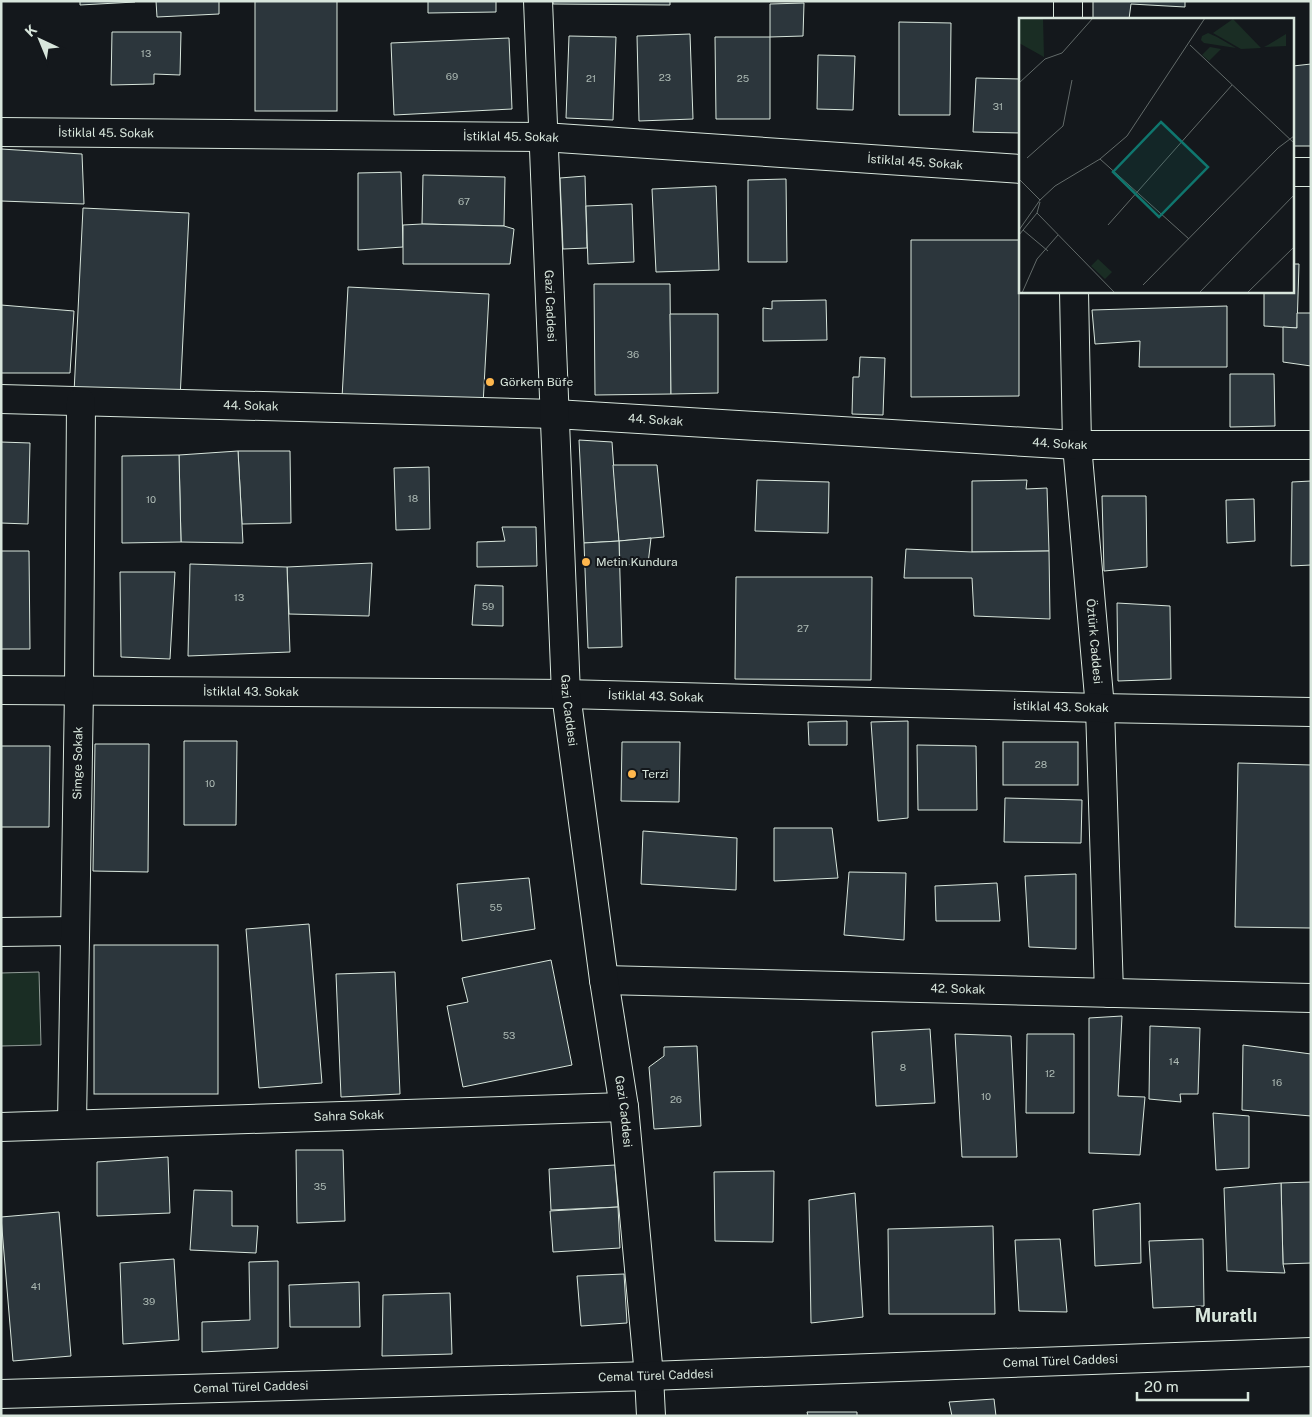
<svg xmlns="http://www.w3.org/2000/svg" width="1312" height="1417" font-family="'Public Sans',sans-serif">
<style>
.green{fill:#1a2d24;stroke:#939e99}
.building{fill:#2c363c;stroke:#d8e6dc}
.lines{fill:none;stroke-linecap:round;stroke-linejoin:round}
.street-casing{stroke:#d8e6dc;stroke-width:30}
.secondary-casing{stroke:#d8e6dc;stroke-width:30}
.street{stroke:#14181c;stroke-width:28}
.secondary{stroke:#14181c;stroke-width:28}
.poi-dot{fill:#ffb74d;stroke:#14181c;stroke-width:2}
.labels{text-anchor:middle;stroke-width:4;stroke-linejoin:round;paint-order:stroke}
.number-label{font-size:10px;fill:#adbab4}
.street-label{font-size:12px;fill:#d8e6dc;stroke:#14181c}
.poi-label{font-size:12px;fill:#d8e6dc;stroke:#14181c;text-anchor:start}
.district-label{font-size:18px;font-weight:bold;fill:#d8e6dc;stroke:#14181c}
.inset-road{fill:none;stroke:#626a69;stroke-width:1}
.view{fill:#0f766e;fill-opacity:0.15;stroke:#0f766e;stroke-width:2.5}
.inset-edge{fill:none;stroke:#d8e6dc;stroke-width:2.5}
</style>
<rect width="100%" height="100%" fill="#14181c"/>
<path class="green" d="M39 972 41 1045 1 1046V973Z"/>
<g class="building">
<path d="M80 1H135V2L80 5Z"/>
<path d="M156 1H219V14L157 17Z"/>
<rect x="255" y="1" width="82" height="110"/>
<path d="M428 1H496V12L428 13Z"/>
<path d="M553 1H670V5L553 4Z"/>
<path d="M1093 1H1185V7L1131 4 1129 19H1093Z"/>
<path d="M804 3 803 36 770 37V4Z"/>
<path d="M899 22 951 23 950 115H899Z"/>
<path d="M112 32H181L180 75 154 74V84L111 85Z"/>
<path d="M690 34 693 119 639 121 637 36Z"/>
<path d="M569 36 616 37 613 120 566 118Z"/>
<path d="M715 37H770V119H716Z"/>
<path d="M509 38 512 109 394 115 391 43Z"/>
<path d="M818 55 855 56 853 110 817 109Z"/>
<path d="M1311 64V146H1293V66Z"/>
<path d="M976 78 1021 79V133L973 132Z"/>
<path d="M1 149 82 154 84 204 1 201Z"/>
<path d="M401 172 403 247 358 250V173Z"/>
<path d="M423 175 505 177 504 226 422 224Z"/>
<path d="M585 176 587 248 563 249 560 178Z"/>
<path d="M786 179 787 262H748V180Z"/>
<path d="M716 186 719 270 656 272 652 189Z"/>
<path d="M632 204 634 262 588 264 586 206Z"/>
<path d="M83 208 189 213 180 399 74 393Z"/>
<path d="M422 224 504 226 514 229 510 264H403V225Z"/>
<path d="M911 240H1019V396L911 397Z"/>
<path d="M1293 264H1299L1297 328 1264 326V291H1293Z"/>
<path d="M594 284H670L671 394 595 395Z"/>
<path d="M348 287 489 294 483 405 342 398Z"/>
<path d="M826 300 827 340 763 341V308L772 309V301Z"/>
<path d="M1 305 74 311 70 373H1Z"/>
<path d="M1227 306V367H1139L1140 341 1095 344 1092 310Z"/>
<path d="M1297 313H1311V366L1283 362V327L1297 328Z"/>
<path d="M670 314H718V393L671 394Z"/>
<path d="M860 357 885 358 883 415 852 414 853 377H859Z"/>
<path d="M1230 374H1274L1275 426 1230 427Z"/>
<path d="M579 440 612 442 619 541 584 543Z"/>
<path d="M1 442 30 443 28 524 1 523Z"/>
<path d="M238 451H290L291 523 242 524Z"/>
<path d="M238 451 243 543 181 542 179 455Z"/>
<path d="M179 455 181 542 122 543V456Z"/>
<path d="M613 465H657L664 537 619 541Z"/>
<path d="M429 467 430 529 396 530 394 468Z"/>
<path d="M757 480 829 482 828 533 755 531Z"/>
<path d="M1027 480 1026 489 1047 488 1049 551 972 552V481Z"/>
<path d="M1311 481V565L1291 566 1292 482Z"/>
<path d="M1102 496H1146L1147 567 1104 571Z"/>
<path d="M1254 499 1255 541 1227 543 1226 500Z"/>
<path d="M502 527H536L537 566 477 567V542L505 541Z"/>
<path d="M651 538 648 564 620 565 619 541Z"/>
<path d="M619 541 622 647 588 648 584 543Z"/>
<path d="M906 549 972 552 1049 551 1050 619 974 616 972 578H904Z"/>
<path d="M1 551H29L30 649H1Z"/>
<path d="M372 563 369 616 289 614 287 567Z"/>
<path d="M190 564 287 567 290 652 188 656Z"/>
<path d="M120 572H175L170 659 121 657Z"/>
<path d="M736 577H872L871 680 735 679Z"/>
<path d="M475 585 503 586V626L472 625Z"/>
<path d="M1117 603 1170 606 1171 679 1118 681Z"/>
<path d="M847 721V745H809L808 722Z"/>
<path d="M908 721V818L878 821 871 722Z"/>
<path d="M184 741H237L236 825H184Z"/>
<path d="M622 742H680L679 802 621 801Z"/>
<rect x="1003" y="742" width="75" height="43"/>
<path d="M95 744H149L148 872 93 871Z"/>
<path d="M917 745 976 746 977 810H918Z"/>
<path d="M1 746H50L49 827H1Z"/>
<path d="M1238 763 1311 765V928L1235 927Z"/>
<path d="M1005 798 1082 800 1081 843 1004 842Z"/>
<path d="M774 828H832L838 878 774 881Z"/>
<path d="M643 831 737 838 736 890 641 884Z"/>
<path d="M849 872 906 873 904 940 844 935Z"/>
<path d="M1076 874V949L1029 947 1025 876Z"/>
<path d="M529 878 535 929 462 941 457 884Z"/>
<path d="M997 883 1000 921H936L935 886Z"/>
<path d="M309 924 322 1083 259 1088 246 929Z"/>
<rect x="94" y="945" width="124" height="149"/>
<path d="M551 960 572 1065 463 1087 447 1006 468 1002 462 978Z"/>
<path d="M395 972 400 1094 341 1097 336 974Z"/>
<path d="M1122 1016 1118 1096 1145 1097 1140 1155 1089 1153V1018Z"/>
<path d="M1150 1026 1200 1028 1198 1094H1180L1181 1102 1149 1099Z"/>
<path d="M930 1029 935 1103 876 1106 872 1032Z"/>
<path d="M955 1034 1011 1036 1017 1157H962Z"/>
<path d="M1027 1034H1074V1113H1026Z"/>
<path d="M1243 1045 1311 1054V1116L1242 1110Z"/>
<path d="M697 1046 701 1126 654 1129 649 1067 664 1056V1047Z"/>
<path d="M1213 1113 1249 1116V1168L1216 1170Z"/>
<path d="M296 1150H343L345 1221 297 1223Z"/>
<path d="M168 1157 170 1213 97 1216V1162Z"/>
<path d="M615 1165 618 1207 551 1210 549 1169Z"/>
<path d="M774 1171 773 1242 715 1241 714 1172Z"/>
<path d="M1311 1182V1263L1283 1264 1281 1183Z"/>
<path d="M1281 1183 1283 1264 1285 1273 1227 1271 1224 1188Z"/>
<path d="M194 1190 232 1191V1226H258L256 1253 190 1250Z"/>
<path d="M855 1193 863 1317 811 1323 809 1200Z"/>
<path d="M1140 1203 1141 1263 1095 1266 1093 1210Z"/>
<path d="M618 1207 620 1248 553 1252 550 1211Z"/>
<path d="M59 1212 71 1356 13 1361 1 1217Z"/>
<path d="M993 1226 995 1314H889L888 1229Z"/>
<path d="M1060 1239 1067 1312 1019 1311 1015 1240Z"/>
<path d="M1203 1239 1204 1306 1153 1308 1149 1241Z"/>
<path d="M174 1259 179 1340 123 1344 120 1263Z"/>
<path d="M278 1261V1348L202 1352V1322L250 1320 249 1262Z"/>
<path d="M624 1274 627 1323 581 1326 577 1276Z"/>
<path d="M359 1282 360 1327H290L289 1285Z"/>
<path d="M450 1293 452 1354 382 1356 383 1295Z"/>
<path d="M994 1399 996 1416H952L949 1402Z"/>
<path d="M807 1412H857V1416H808Z"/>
</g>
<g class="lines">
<defs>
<g id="street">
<path d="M1068 1V19"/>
<path id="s1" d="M1 132 543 137 1021 169"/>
<path d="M1293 172H1311"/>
<path id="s2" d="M1074 291 1077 445 1100 708 1109 993"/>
<path id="s3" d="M1 399 555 414 1077 445H1311"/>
<path id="s4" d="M1 690 566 694 1100 708 1311 712"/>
<path d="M1 932 75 931"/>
<path id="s5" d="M604 980 1311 998"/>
<path id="s6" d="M72 1124 79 690 81 402"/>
<path id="s7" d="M1 1127 624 1107"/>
</g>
<g id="secondary">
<path id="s8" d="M538 1 566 694 604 980 624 1107 649 1376 651 1416"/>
<path id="s9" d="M1 1394 649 1376 1311 1352"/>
</g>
</defs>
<use href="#street" class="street-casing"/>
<use href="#secondary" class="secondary-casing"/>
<use href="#street" class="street"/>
<use href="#secondary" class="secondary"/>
</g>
<g class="poi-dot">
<circle cx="490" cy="382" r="5"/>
<circle cx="586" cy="562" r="5"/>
<circle cx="632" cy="774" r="5"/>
</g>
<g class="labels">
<g class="number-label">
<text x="146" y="57">13</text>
<text x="452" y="80">69</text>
<text x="665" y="81">23</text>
<text x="591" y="82">21</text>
<text x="743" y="82">25</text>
<text x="998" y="110">31</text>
<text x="464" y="205">67</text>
<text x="633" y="358">36</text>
<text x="413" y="502">18</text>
<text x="151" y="503">10</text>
<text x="239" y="601">13</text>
<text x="488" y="610">59</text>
<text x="803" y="632">27</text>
<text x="1041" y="768">28</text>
<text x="210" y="787">10</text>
<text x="496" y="911">55</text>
<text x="509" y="1039">53</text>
<text x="1174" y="1065">14</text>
<text x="903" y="1071">8</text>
<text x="1050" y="1077">12</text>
<text x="1277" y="1086">16</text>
<text x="986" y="1100">10</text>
<text x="676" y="1103">26</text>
<text x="320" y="1190">35</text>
<text x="36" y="1290">41</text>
<text x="149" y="1305">39</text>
</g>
<g class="street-label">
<text dy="4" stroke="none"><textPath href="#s1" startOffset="105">İstiklal 45. Sokak</textPath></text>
<text dy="4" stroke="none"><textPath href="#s1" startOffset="510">İstiklal 45. Sokak</textPath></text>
<text dy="4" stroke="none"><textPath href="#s1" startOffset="915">İstiklal 45. Sokak</textPath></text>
<text dy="4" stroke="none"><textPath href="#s8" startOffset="305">Gazi Caddesi</textPath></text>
<text dy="4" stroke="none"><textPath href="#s3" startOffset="250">44. Sokak</textPath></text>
<text dy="4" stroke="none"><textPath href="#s3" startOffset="655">44. Sokak</textPath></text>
<text dy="4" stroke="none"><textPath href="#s3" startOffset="1060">44. Sokak</textPath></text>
<text dy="4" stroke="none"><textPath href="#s2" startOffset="351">Öztürk Caddesi</textPath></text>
<text dy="4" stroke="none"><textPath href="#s4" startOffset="250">İstiklal 43. Sokak</textPath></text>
<text dy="4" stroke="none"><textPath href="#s4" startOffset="655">İstiklal 43. Sokak</textPath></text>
<text dy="4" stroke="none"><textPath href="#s4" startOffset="1060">İstiklal 43. Sokak</textPath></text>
<text dy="4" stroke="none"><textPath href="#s8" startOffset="710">Gazi Caddesi</textPath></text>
<text dy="4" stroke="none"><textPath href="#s6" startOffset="361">Simge Sokak</textPath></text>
<text dy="4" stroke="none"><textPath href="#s5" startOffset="354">42. Sokak</textPath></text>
<text dy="4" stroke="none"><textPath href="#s8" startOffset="1115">Gazi Caddesi</textPath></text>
<text dy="4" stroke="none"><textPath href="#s7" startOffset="348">Sahra Sokak</textPath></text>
<text dy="4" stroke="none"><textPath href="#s9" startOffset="1060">Cemal Türel Caddesi</textPath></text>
<text dy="4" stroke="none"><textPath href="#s9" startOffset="655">Cemal Türel Caddesi</textPath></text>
<text dy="4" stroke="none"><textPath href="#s9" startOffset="250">Cemal Türel Caddesi</textPath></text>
</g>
<g class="poi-label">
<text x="500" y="386">Görkem Büfe</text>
<text x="596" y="566">Metin Kundura</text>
<text x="642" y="778">Terzi</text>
</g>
<g class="district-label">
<text x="1226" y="1322">Muratlı</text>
</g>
</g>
<g transform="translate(1019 18)">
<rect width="275" height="275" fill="#14181c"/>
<path d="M0 0H24L25 39 0 25ZM214 1 242 30 222 31 194 15ZM189 15 198 19 217 30 185 25 182 22 183 18ZM267 16V28L245 29 249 27ZM191 29 202 31 190 43 183 37ZM79 241 93 254 86 261 72 248Z" fill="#1a2d24"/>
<path class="inset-road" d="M171 27 275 125M0 65 26 41 43 35 74 0M8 140 44 108 53 62M81 141 170 221M0 161 21 182M18 195 96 275M89 207 213 67M0 212 21 182 36 168 81 141 108 118 186 0M4 212 29 233M0 217 18 195 21 184M124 267 259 130 275 118M3 275 18 241 39 217M180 275 275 177M228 275 275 229"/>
<path class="view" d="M142 104 189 149 140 199 94 154Z"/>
<rect width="275" height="275" class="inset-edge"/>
</g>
<rect width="1312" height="1417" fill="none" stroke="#d8e6dc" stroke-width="5"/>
<g transform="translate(40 40) rotate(316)" stroke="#14181c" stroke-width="4" paint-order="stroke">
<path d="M0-4L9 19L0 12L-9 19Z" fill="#d8e6dc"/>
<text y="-8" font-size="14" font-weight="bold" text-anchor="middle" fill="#d8e6dc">K</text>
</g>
<path d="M1137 1392v8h111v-8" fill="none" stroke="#d8e6dc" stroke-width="2.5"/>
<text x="1144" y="1392" font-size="15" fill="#d8e6dc" stroke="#14181c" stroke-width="4" paint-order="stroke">20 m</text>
</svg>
